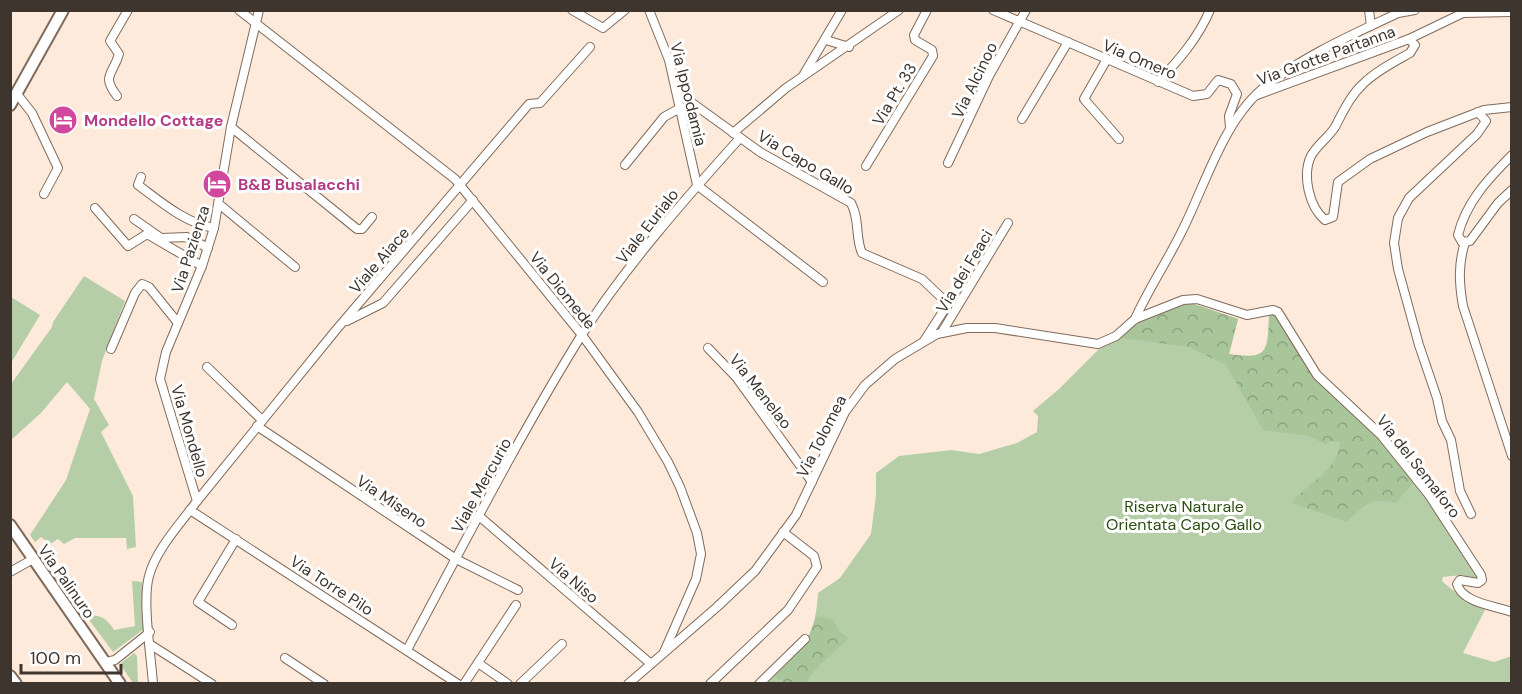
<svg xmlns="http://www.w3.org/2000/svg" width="1522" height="694" viewBox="0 0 1522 694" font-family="'DM Sans',sans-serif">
<defs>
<pattern id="forest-crowns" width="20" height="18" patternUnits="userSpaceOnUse" patternTransform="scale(1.5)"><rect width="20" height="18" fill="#a9c69b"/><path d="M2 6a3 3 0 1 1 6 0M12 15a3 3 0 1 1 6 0" fill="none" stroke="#8ba27f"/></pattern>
</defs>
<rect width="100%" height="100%" fill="#feeadb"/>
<!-- green -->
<g fill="#b5cea8">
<polygon points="84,276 125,301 102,361 94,399 109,425 101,432 133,496 136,547 127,549 126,538 75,538 64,544 58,539 50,544 41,537 35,542 30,535 66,480 90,409 67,382 41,413 11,440 11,384 52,327 53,322"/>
<polygon points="11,297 40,315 11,363"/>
<path d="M1200,306L1238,319L1229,354C1268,364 1268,348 1269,315L1278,317L1315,377L1339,403L1358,415L1379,439L1425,496L1479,576L1476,579L1462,575L1443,577L1442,581L1464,600L1485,610L1463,653L1494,662L1512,656L1511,684H764C799,650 815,644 818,593L840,578L871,534L876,495V473L899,456L951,450L979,454L1017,443L1037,432L1038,416L1033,411L1059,389L1102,346L1121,338L1140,320Z"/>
<path d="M132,581L142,582L144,629L113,652L87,617C100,613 108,620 114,630L135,626Z"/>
<polygon points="134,653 137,656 138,683 133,683 120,664"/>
</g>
<!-- forest -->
<g fill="url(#forest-crowns)">
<path d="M1188,302L1238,319L1229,354C1269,360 1268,351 1269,315L1275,314L1278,317L1315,377L1339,403L1358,415L1414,482L1396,503C1371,497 1365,504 1347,522L1292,503C1307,482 1339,471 1340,442L1332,441L1325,444L1308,436L1263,430L1226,365L1189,347L1121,338L1140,320Z"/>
<path d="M817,616L833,619L839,631L849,638C834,654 816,664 806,683H786L772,676L805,646Z"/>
</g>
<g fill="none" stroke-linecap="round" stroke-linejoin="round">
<!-- street casing -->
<g stroke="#806b5b" stroke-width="10">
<g id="street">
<polyline points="239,10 455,179 582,335 638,412 668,462 680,487 697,533 701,554 696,579 664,652"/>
<polyline points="572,10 603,28 625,10"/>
<polyline points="649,10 669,60 697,185 823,282"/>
<polyline points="993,10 1193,96 1207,94 1218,80 1231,84 1237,94 1229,116 1230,127"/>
<polyline points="1369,10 1371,26"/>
<polyline points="1409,39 1463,13 1512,12"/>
<polyline points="826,40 849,47"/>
<polyline points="1107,59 1084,99 1119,139"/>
<polyline points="804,74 842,10"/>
<path d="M1158,82C1179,60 1198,38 1210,10"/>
<path d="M677,92L760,152L851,203C860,219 855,238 862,253L922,279L944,300V310L924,341"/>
<polyline points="17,94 32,113 58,168 44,194"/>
<path d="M1257,95L1409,39L1415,45L1410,53C1394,62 1376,71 1363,84C1350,96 1343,112 1335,127C1329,137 1317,145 1311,156C1302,175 1309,207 1325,220L1333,217L1338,182L1370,159L1427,132L1484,110L1512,107"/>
<path d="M117,96C101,75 113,75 119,54L110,41L128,10"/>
<polyline points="1022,119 1068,42"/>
<polyline points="231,127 357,229 362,229 372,217"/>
<polyline points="733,133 786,88 899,10"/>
<path d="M1512,155C1489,178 1466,202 1458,235L1462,242L1470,241L1498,203L1512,190"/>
<polyline points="948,163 989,76 1026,10"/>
<polyline points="625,165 664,117 680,108"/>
<polyline points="866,166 933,56 932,50 915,40 914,35 927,10"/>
<path d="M141,177L138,185C161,202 185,223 214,228"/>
<polyline points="219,204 295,267"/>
<polyline points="95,208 128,246 147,234 202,266"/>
<polyline points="134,219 161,238 187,237 208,248"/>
<path d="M1465,242C1458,265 1459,283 1463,306L1512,456"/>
<path d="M1135,319C1148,290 1166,263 1180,235C1205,187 1223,119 1266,86C1305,55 1354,34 1398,13L1415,10"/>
<polyline points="347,321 383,303 473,200"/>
<polyline points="942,332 1008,223"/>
<polyline points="708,348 736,377 812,482"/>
<polyline points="111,349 135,293 142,284 149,287 178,323"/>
<polyline points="207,367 262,420"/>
<polyline points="257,426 456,559 518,590"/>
<polyline points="197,501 336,330 529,104 540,103 590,47"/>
<polyline points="190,510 458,684"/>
<polyline points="1471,514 1460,491 1451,440 1442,421 1437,398 1419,345 1398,269 1394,243 1398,218 1409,198 1477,134 1486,121 1478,112"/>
<polyline points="479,516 651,664"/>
<polyline points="10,572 33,559"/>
<polyline points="232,625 198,602 236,539"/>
<polyline points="151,645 212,684"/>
<path d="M407,650C463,546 519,436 581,336C625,267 685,199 740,138"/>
<polyline points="285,658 324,684"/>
<polyline points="106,662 115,660 150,632"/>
<polyline points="478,663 508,684"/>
<path d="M153,684C151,655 142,601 149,576C156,549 181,523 197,501L160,379L166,352L202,266L214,228L231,127L259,10"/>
<polyline points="464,684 516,605"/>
<polyline points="520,684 562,644"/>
<path d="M628,684L717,607L755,571L796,515L845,412L865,385L895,359L937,334L967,328H995L1098,344L1116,336L1135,319L1183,300L1197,299L1247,315L1273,310L1278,312L1317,375L1381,435L1429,495L1481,575L1482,580L1478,583L1460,580L1457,584C1462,603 1496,606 1512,612"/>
<polyline points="710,684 788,610 817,567 814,556 783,532"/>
<polyline points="759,684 805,639"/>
</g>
</g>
<!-- secondary casing -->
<g stroke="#806b5b" stroke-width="14">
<g id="secondary">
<polyline points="10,105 63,10"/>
<polyline points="10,525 120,684"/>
<polyline points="10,676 16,684"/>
</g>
</g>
<!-- street -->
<use href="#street" stroke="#fff" stroke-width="8"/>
<!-- secondary -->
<use href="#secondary" stroke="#fff" stroke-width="10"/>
</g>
<!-- icons -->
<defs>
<g id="hotel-disc" transform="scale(1.5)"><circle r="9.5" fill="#d1479c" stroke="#fff"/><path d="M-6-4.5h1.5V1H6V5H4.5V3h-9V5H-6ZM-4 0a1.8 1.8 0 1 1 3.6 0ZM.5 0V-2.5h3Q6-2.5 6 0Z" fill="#fff"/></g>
</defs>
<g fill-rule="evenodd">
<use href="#hotel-disc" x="63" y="120"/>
<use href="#hotel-disc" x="217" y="184"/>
</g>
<g text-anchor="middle" stroke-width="6" stroke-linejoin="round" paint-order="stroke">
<!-- street labels -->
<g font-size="16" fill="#3e352e" stroke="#fff">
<text transform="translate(1326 55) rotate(-20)" y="6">Via Grotte Partanna</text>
<text transform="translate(1140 59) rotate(23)" y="6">Via Omero</text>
<text transform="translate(974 80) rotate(-64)" y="6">Via Alcinoo</text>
<text transform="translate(689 94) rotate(76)" y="6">Via Ippodamia</text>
<text transform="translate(894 94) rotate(-59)" y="6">Via Pt. 33</text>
<text transform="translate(806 162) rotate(31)" y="6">Via Capo Gallo</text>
<text transform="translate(647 226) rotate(-52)" y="6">Viale Eurialo</text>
<text transform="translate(190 249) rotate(-72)" y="6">Via Pazienza</text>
<text transform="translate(379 260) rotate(-49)" y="6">Viale Aiace</text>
<text transform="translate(964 271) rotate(-59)" y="6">Via dei Feaci</text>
<text transform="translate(563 290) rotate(51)" y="6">Via Diomede</text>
<text transform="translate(761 391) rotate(52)" y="6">Via Menelao</text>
<text transform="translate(190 431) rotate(74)" y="6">Via Mondello</text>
<text transform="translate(821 436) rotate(-63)" y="6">Via Tolomea</text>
<text transform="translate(1419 466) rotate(52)" y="6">Via del Semaforo</text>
<text transform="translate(481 485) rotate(-61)" y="6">Viale Mercurio</text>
<text transform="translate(392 501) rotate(34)" y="6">Via Miseno</text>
<text transform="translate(574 580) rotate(41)" y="6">Via Niso</text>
<text transform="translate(67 581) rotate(55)" y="6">Via Palinuro</text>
<text transform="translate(332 585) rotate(33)" y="6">Via Torre Pilo</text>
</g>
<!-- hotel labels -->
<g font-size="16" font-weight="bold" fill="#b23c85" stroke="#fff" text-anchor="start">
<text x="84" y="126">Mondello Cottage</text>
<text x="238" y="190">B&amp;B Busalacchi</text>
</g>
<!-- park labels -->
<g font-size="16" fill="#2a4e11" stroke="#fff">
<text x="1184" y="512">Riserva Naturale<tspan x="1184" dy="18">Orientata Capo Gallo</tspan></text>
</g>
</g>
<!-- border -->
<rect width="1522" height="694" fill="none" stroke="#3e352e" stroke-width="24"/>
<!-- scale -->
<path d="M21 664v9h100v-9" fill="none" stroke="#3e352e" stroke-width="3"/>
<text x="30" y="664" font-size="18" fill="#3e352e" stroke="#ffffff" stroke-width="4.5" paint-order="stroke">100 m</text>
</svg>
